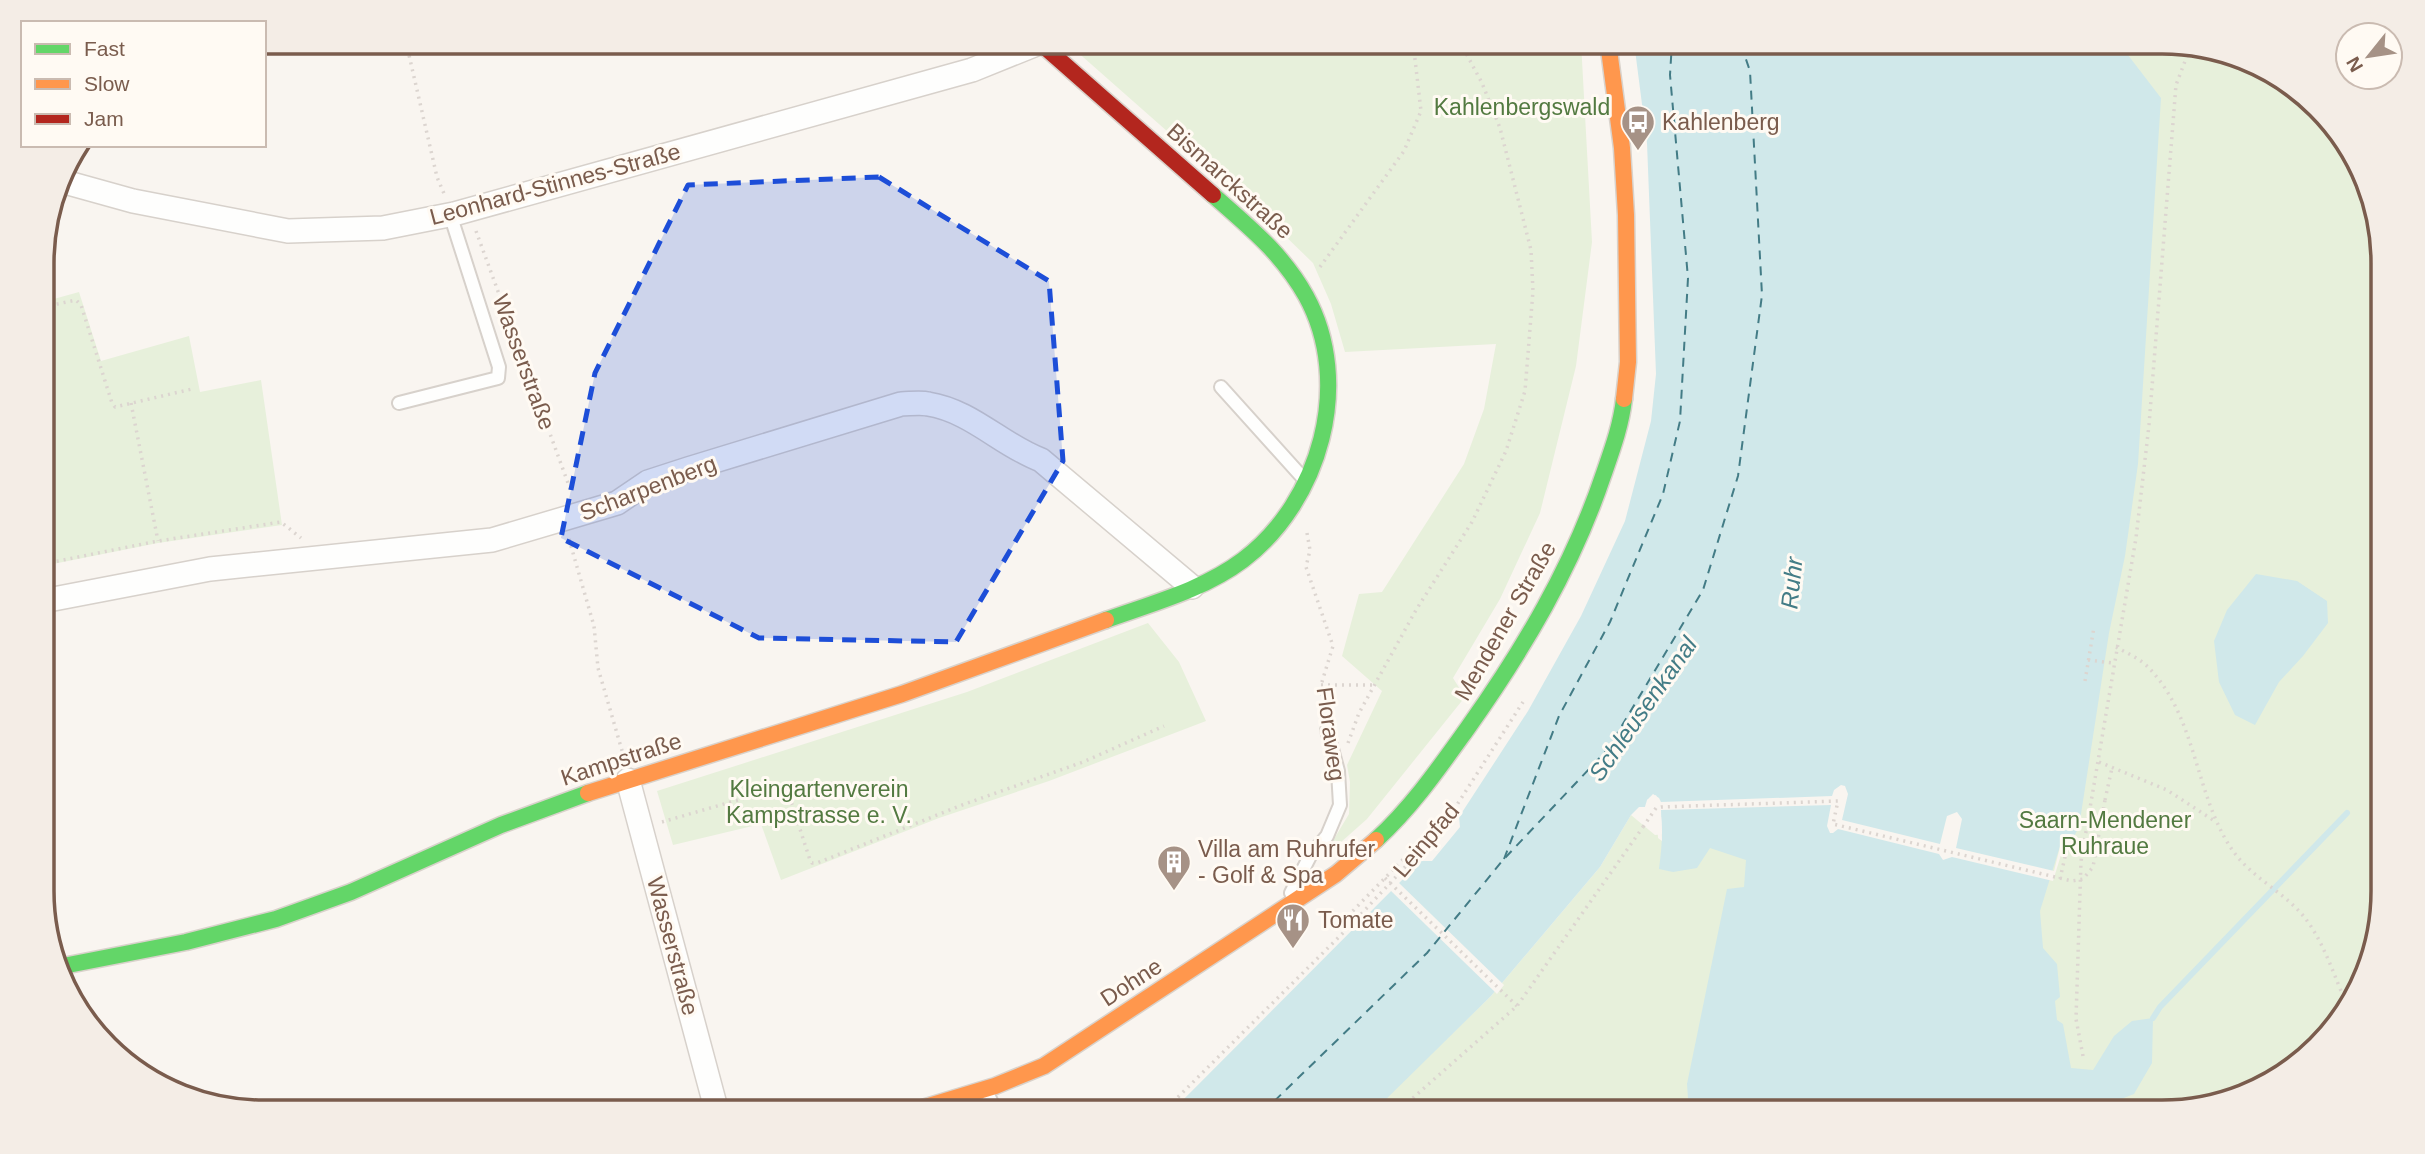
<svg xmlns="http://www.w3.org/2000/svg" width="2425" height="1154" viewBox="0 0 2425 1154" font-family="Helvetica,sans-serif">
<rect width="100%" height="100%" fill="#f9f5f0"/>
<!-- green -->
<g fill="#e7f0db">
<polygon points="1066,42 1581,42 1592,242 1576,366 1540,513 1500,599 1453,678 1465,697 1367,819 1322,859 1349,814 1350,782 1347,765 1382,691 1342,656 1359,594 1382,592 1464,464 1484,409 1496,344 1345,352 1331,304 1313,263 1278,229"/>
<polygon points="1812,42 2162,42 2247,59 2337,129 2381,235 2383,891 2366,976 2337,1026 2285,1074 2176,1112 1371,1112 1491,996 1600,867 1631,815 1655,835 1810,820"/>
<polygon points="79,292 101,361 189,336 200,392 261,380 282,525 158,543 43,566 43,302"/>
<polygon points="1148,623 1179,662 1206,721 1049,781 939,818 781,880 761,824 673,845 657,791 967,692"/>
</g>
<!-- water -->
<g fill="#d0e8ea">
<path d="M1634,42H2118L2161,98L2138,464L2125,556L2109,633L2079,827L2071,842L2065,840L2061,843L2040,911L2043,948L2057,964L2060,997L2055,1001L2057,1020L2063,1024L2071,1068L2093,1070L2114,1036L2132,1021L2153,1018L2152,1063L2134,1094L2088,1112H1689L1687,1084L1727,889L1744,887L1746,860L1710,848L1697,868L1673,872L1659,869C1662,845 1665,819 1656,795L1647,800V807H1639L1631,815L1600,867L1491,996L1373,1112H1171L1421,861H1432L1460,827L1459,817L1528,711L1581,616L1625,521L1651,421L1656,374L1651,246L1647,143Z"/>
<polygon points="2256,574 2297,581 2327,601 2328,623 2303,656 2279,682 2255,725 2235,715 2219,682 2214,641 2227,610"/>
</g>
<!-- pier -->
<g fill="#f9f5f0">
<polygon points="1841,785 1845,786 1848,794 1842,820 1940,844 1947,816 1957,812 1962,819 1956,848 2054,871 2061,843 2069,840 2073,845 2064,845 2053,881 1952,857 1943,860 1939,854 1838,829 1833,833 1830,833 1827,826 1831,805 1661,810 1662,841 1658,838 1656,800 1652,799 1650,809 1644,810 1647,800 1653,794 1659,798 1661,802 1832,796 1834,790"/>
<polygon points="1397,881 1504,985 1497,994 1389,889"/>
</g>
<g fill="none" stroke-linecap="round" stroke-linejoin="round">
<!-- stream -->
<polyline stroke="#d0e8ea" stroke-width="6" points="2153,1018 2160,1007 2347,813"/>
<!-- ferry -->
<g stroke="#437c86" stroke-width="2" stroke-dasharray="9 7" stroke-linecap="butt">
<polyline points="1504,859 1559,716 1610,622 1663,494 1680,421 1688,278 1670,75 1672,42"/>
<polyline points="1263,1112 1427,953 1503,860 1608,749 1703,590 1738,476 1762,295 1750,71 1740,42"/>
</g>
<!-- lane casing -->
<g stroke="#d7d1cb" stroke-width="16">
<g id="lane">
<polyline points="1221,387 1303,478"/>
<polyline points="399,403 498,378 499,367 450,214"/>
<polyline points="1291,893 1310,856 1327,836 1340,805 1338,771 1327,730"/>
<polyline points="986,1090 996,1112"/>
</g>
</g>
<!-- street casing -->
<g stroke="#d7d1cb" stroke-width="26">
<g id="street">
<polyline points="61,181 133,201 288,231 383,228 454,214 972,70 1039,43"/>
<path d="M43,601L210,569L492,540L617,503L648,482L688,469L901,404C909,404 920,402 928,404C972,411 1001,445 1041,460L1192,587"/>
<polyline points="628,780 717,1112"/>
</g>
</g>
<!-- fast casing -->
<g stroke="#d9d2cb" stroke-width="19">
<g id="fast">
<path d="M1106,620C1153,603 1203,590 1243,560C1320,502 1354,383 1306,296C1282,253 1249,227 1213,195"/>
<path d="M1376,840C1412,807 1439,768 1467,729C1523,650 1572,568 1603,476C1612,450 1621,426 1624,399"/>
<polyline points="63,966 186,942 276,919 351,892 501,825 588,793"/>
</g>
</g>
<!-- slow casing -->
<g stroke="#d9d2cb" stroke-width="19">
<g id="slow">
<polyline points="1608,42 1622,148 1626,215 1628,362 1624,399"/>
<polyline points="588,793 902,694 1106,620"/>
<polyline points="909,1112 995,1086 1044,1066 1336,874 1376,840"/>
</g>
</g>
<!-- jam casing -->
<g stroke="#d9d2cb" stroke-width="19">
<polyline id="jam" points="1039,42 1213,195"/>
</g>
<!-- path -->
<g stroke="#dcd5d0" stroke-width="3.5" stroke-dasharray="2 5" stroke-linecap="butt">
<polyline points="406,42 437,177 445,196"/>
<polyline points="476,231 572,494"/>
<polyline points="1320,267 1404,151 1421,111 1413,42"/>
<polyline points="43,307 76,300 81,305 112,403 115,407 192,389"/>
<polyline points="131,403 158,541"/>
<polyline points="1307,533 1310,550 1306,567 1333,646 1321,685 1325,714"/>
<polyline points="569,539 594,626 598,668 623,754"/>
<polyline points="43,564 158,541 281,522 301,538"/>
<path d="M2116,647C2127,653 2140,659 2148,667C2198,718 2194,795 2233,851C2250,875 2276,888 2296,908C2322,933 2333,975 2348,1007"/>
<polyline points="2088,660 2113,663"/>
<polyline points="2085,681 2094,627"/>
<polyline points="1321,685 1375,685"/>
<polyline points="1348,743 1359,713 1416,610 1472,522 1506,451 1525,391 1533,291 1531,250 1500,128 1482,83 1460,42"/>
<polyline points="2099,762 2167,790 2213,820"/>
<polyline points="2105,800 2112,768"/>
<polyline points="662,822 786,786 810,860 812,863 817,863 962,805 1083,762 1164,726"/>
<polyline points="2060,879 2067,848"/>
<polyline points="1350,926 1344,920 1423,839 1432,837"/>
<polyline points="2083,1056 2076,1019 2081,861 2136,538 2149,425 2176,85 2190,48"/>
<polyline points="1163,1112 1350,926 1434,836 1453,811 1523,702"/>
<polyline points="1397,1112 1517,1006 1643,827"/>
</g>
<!-- lane -->
<use href="#lane" stroke="#fefefd" stroke-width="12"/>
<!-- street -->
<use href="#street" stroke="#fefefd" stroke-width="23"/>
<!-- fast -->
<use href="#fast" stroke="#63d668" stroke-width="16"/>
<!-- slow -->
<use href="#slow" stroke="#ff974d" stroke-width="16"/>
<!-- jam -->
<use href="#jam" stroke="#b3261e" stroke-width="16"/>
<!-- path-bridge -->
<g stroke="#dcd5d0" stroke-width="3.5" stroke-dasharray="2 5" stroke-linecap="butt">
<polyline points="1643,827 1656,808 1661,807 1838,801 1833,824 2072,881 2083,879 2093,867 2105,800"/>
<polyline points="1385,878 1517,1006"/>
</g>
</g>
<!-- marked area -->
<path fill="#1d4ed8" fill-opacity="0.2" stroke="#1d4ed8" stroke-width="5" stroke-dasharray="14 9" stroke-linejoin="round" d="M879,177L1049,281L1063,461L956,642L759,638L561,538L595,373L688,185Z"/>
<!-- icons -->
<defs>
<g id="bus-pin" transform="scale(1.75)"><path d="M0 17L-7.5 6A9.5 9.5 0 1 1 7.5 6Z" fill="#a69286" stroke="#fffaf3"/><path d="M-5-6H5V4H4V6H2V4H-2V6H-4V4H-5ZM-3.5-4V0h7V-4ZM-3.5 1.2v1.5H-2V1.2ZM2 1.2v1.5H3.5V1.2Z" fill="#fff"/></g>
<g id="building-pin" transform="scale(1.75)"><path d="M0 17L-7.5 6A9.5 9.5 0 1 1 7.5 6Z" fill="#a69286" stroke="#fffaf3"/><path d="M-4-6H4V6H1V3H-1V6H-4ZM-2.5-4.3h1.7v1.8h-1.7ZM.8-4.3h1.7v1.8H.8ZM-2.5-1h1.7V.8h-1.7ZM.8-1h1.7V.8H.8Z" fill="#fff"/></g>
<g id="restaurant-pin" transform="scale(1.75)"><path d="M0 17L-7.5 6A9.5 9.5 0 1 1 7.5 6Z" fill="#a69286" stroke="#fffaf3"/><path d="M-5-6h1v4h1v-4h1v4h1v-4h1v5L-1.5 .5V6h-2V.5L-5-1ZM5-6V6H3V1.5H1.5Q1.5-4 5-6Z" fill="#fff"/></g>
</defs>
<g fill-rule="evenodd">
<use href="#bus-pin" x="1638" y="122"/>
<use href="#building-pin" x="1174" y="862"/>
<use href="#restaurant-pin" x="1293" y="920"/>
</g>
<g text-anchor="middle" stroke-width="6" stroke-linejoin="round" paint-order="stroke">
<!-- park labels -->
<g font-size="23" fill="#537a41" stroke="#fffaf3">
<text x="1522" y="115">Kahlenbergswald</text>
<text x="819" y="797">Kleingartenverein<tspan x="819" dy="26">Kampstrasse e. V.</tspan></text>
<text x="2105" y="828">Saarn-Mendener<tspan x="2105" dy="26">Ruhraue</tspan></text>
</g>
<!-- poi labels -->
<g font-size="23" fill="#7a5c4d" stroke="#fffaf3" text-anchor="start">
<text x="1662" y="130">Kahlenberg</text>
<text x="1198" y="857">Villa am Ruhrufer<tspan x="1198" dy="26">- Golf &amp; Spa</tspan></text>
<text x="1318" y="928">Tomate</text>
</g>
<!-- street labels -->
<g font-size="23" fill="#7a5c4d" stroke="#fffaf3">
<text transform="translate(1230 181) rotate(42)" y="8">Bismarckstraße</text>
<text transform="translate(555 184) rotate(-15)" y="8">Leonhard-Stinnes-Straße</text>
<text transform="translate(524 362) rotate(70)" y="8">Wasserstraße</text>
<text transform="translate(648 488) rotate(-21)" y="8">Scharpenberg</text>
<text transform="translate(1505 621) rotate(-60)" y="8">Mendener Straße</text>
<text transform="translate(1331 734) rotate(82)" y="8">Floraweg</text>
<text transform="translate(621 759) rotate(-18)" y="8">Kampstraße</text>
<text transform="translate(1426 840) rotate(-50)" y="8">Leinpfad</text>
<text transform="translate(673 946) rotate(75)" y="8">Wasserstraße</text>
<text transform="translate(1131 982) rotate(-33)" y="8">Dohne</text>
</g>
<!-- water labels -->
<g font-size="24" font-style="italic" fill="#437c86" stroke="#fffaf3">
<text transform="translate(1792 583) rotate(-84)" y="8">Ruhr</text>
<text transform="translate(1643 709) rotate(-55)" y="8">Schleusenkanal</text>
</g>
</g>
<!-- crop -->
<path d="M0 0H2425V1154H0ZM263 54H2162A209 209 0 0 1 2371 263V891A209 209 0 0 1 2162 1100H263A209 209 0 0 1 54 891V263A209 209 0 0 1 263 54Z" fill="#f4ede6" fill-rule="evenodd"/>
<path fill="none" stroke="#7a5c4d" stroke-width="3.5" d="M263 54H2162A209 209 0 0 1 2371 263V891A209 209 0 0 1 2162 1100H263A209 209 0 0 1 54 891V263A209 209 0 0 1 263 54Z"/>
<!-- legend -->
<rect x="21" y="21" width="245" height="126" fill="#fffaf3" stroke="#cabbb1" stroke-width="2"/>
<rect x="35" y="44" width="35" height="10" fill="#63d668" stroke="#cabbb1" stroke-width="2"/>
<text x="84" y="56" font-size="21" fill="#7a5c4d">Fast</text>
<rect x="35" y="79" width="35" height="10" fill="#ff974d" stroke="#cabbb1" stroke-width="2"/>
<text x="84" y="91" font-size="21" fill="#7a5c4d">Slow</text>
<rect x="35" y="114" width="35" height="10" fill="#b3261e" stroke="#cabbb1" stroke-width="2"/>
<text x="84" y="126" font-size="21" fill="#7a5c4d">Jam</text>
<!-- north arrow -->
<g transform="translate(2369 56) rotate(240)"><circle r="33" fill="#fffaf3" stroke="#cabbb1" stroke-width="2"/>
<path d="M0-5L12 26L0 18L-12 26Z" fill="#a69286"/>
<text y="-10" font-size="19" font-weight="bold" text-anchor="middle" fill="#7a5c4d">N</text>
</g>
</svg>
